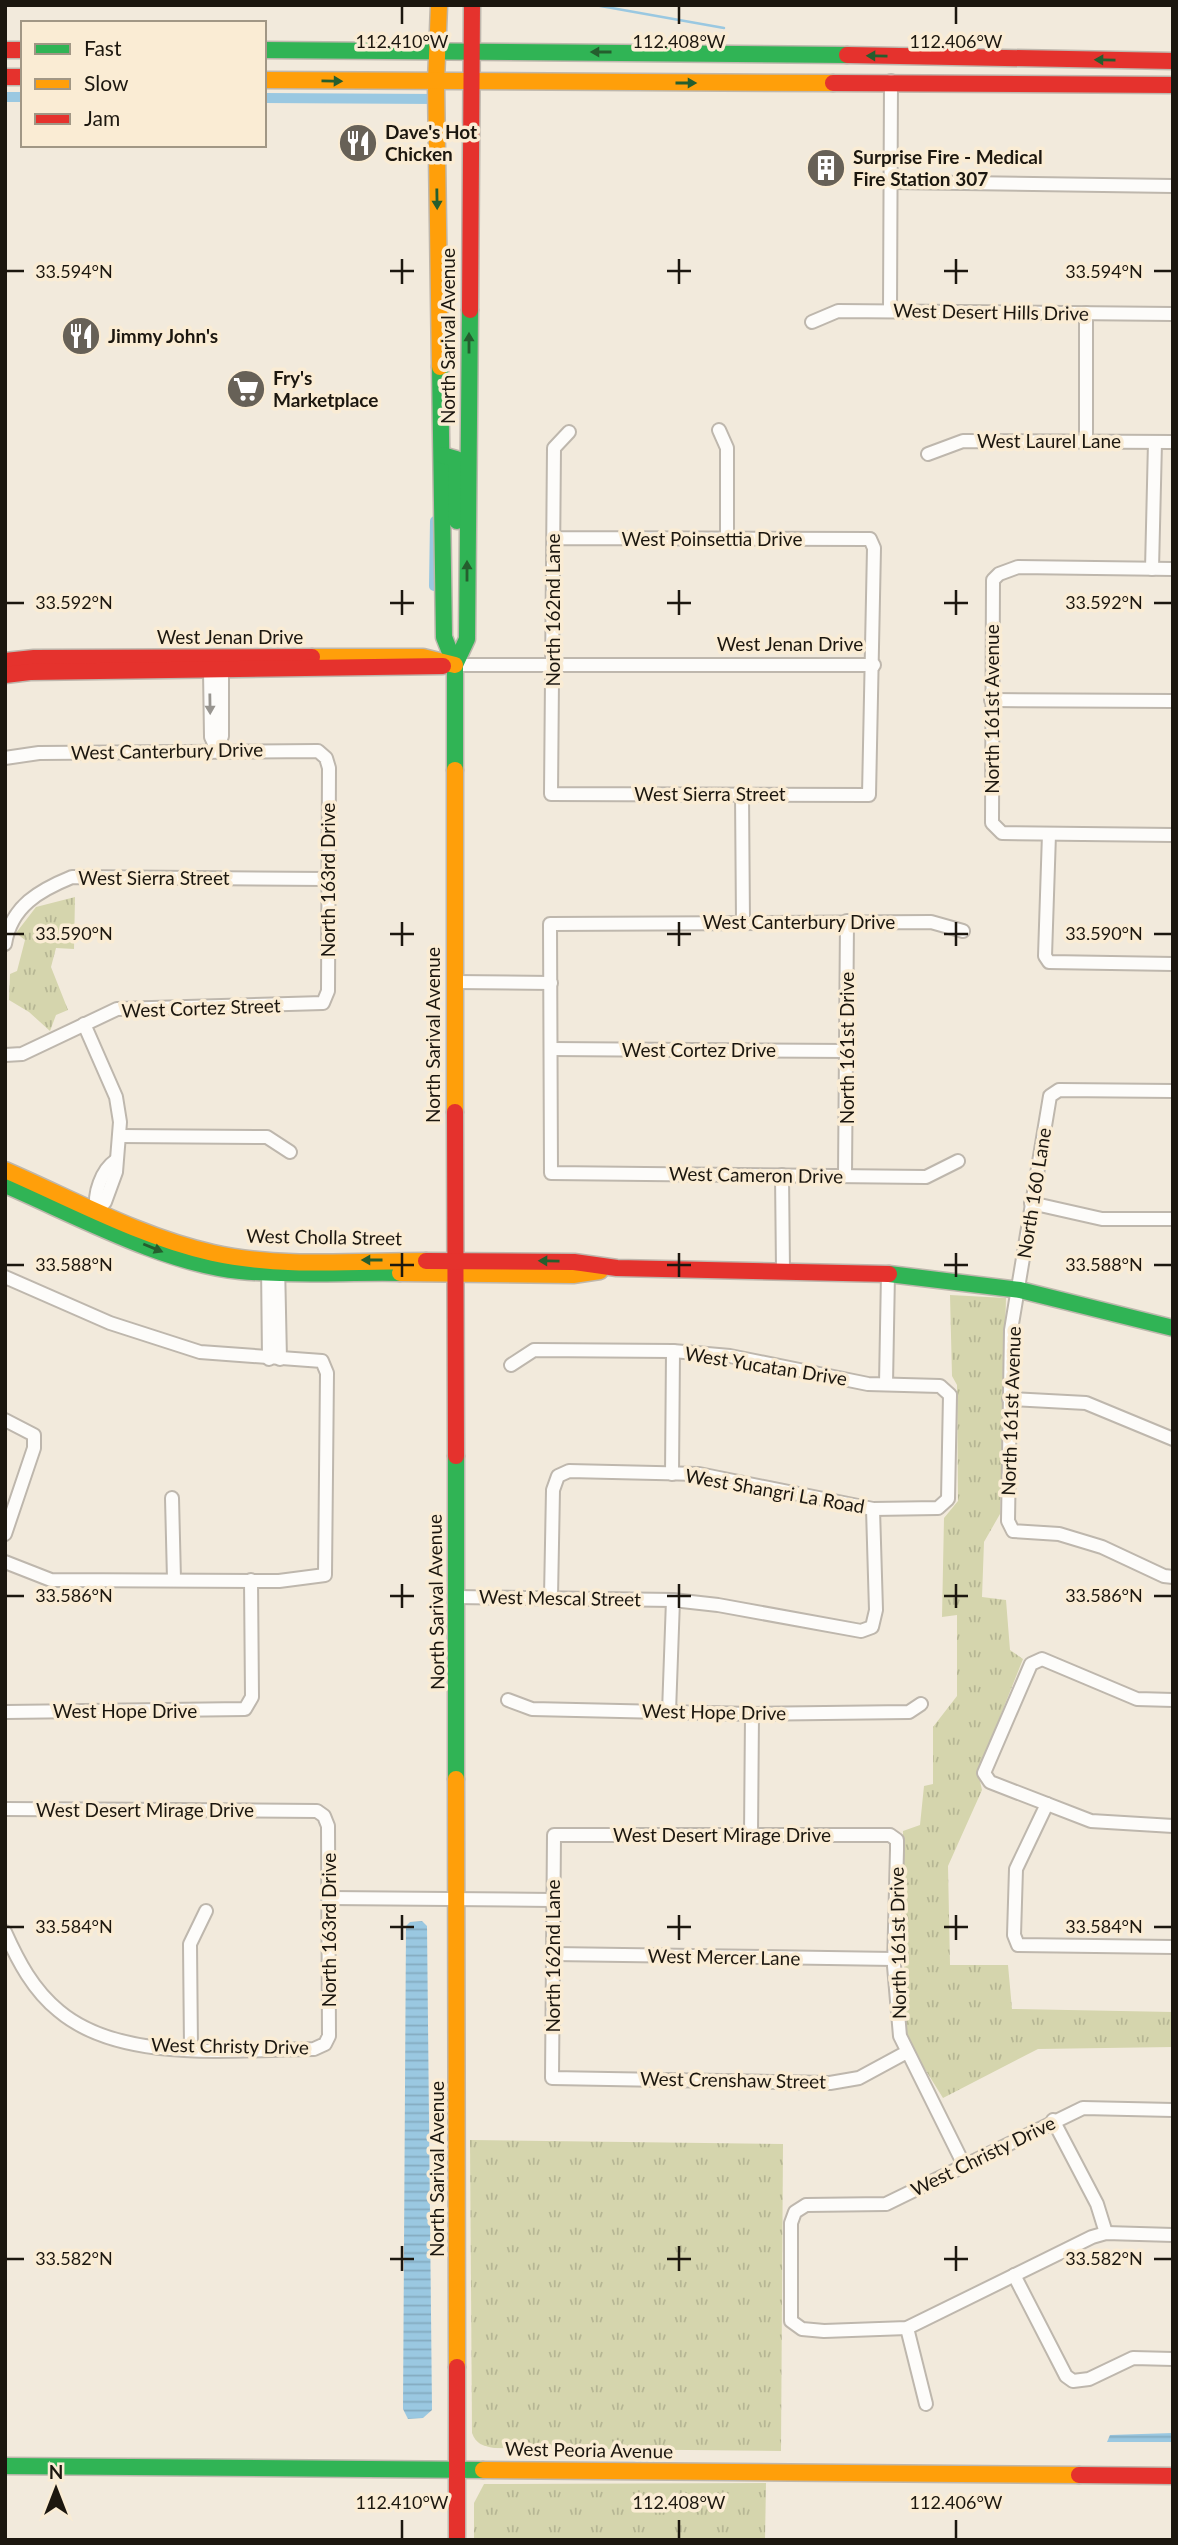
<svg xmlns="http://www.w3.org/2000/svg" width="1178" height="2545" viewBox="0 0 1178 2545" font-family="Lato,sans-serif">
<defs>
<pattern id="grass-tufts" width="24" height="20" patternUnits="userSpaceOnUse" patternTransform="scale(1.75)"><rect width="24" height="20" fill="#d5d5ad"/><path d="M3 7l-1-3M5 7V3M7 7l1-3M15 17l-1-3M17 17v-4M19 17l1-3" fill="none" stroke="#b6b694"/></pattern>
<pattern id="water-rules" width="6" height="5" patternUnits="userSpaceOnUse" patternTransform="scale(1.75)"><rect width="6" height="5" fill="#9ac8e1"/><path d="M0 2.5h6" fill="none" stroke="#84abc0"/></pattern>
</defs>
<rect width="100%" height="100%" fill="#f2eadc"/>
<!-- grass -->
<g fill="url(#grass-tufts)">
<polygon points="75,897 74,949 56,948 51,967 68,1010 56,1015 50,1031 29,1012 9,1000 10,974 17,971 25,940 16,933 36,907"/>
<polygon points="950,1295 1006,1298 1000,1514 984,1542 982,1597 1006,1600 1010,1650 1023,1659 978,1772 982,1790 948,1866 950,1965 1008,1965 1012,2009 1173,2012 1173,2047 1038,2049 943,2098 905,2037 903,1831 920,1825 924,1786 933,1784 933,1727 957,1696 957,1615 942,1617 944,1518 958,1501 957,1385 952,1376"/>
<path d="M470,2140L783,2144L781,2451L494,2448C483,2446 476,2444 472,2433Z"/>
<polygon points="766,2483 765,2540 474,2540 474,2503 484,2484"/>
</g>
<!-- water -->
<g fill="url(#water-rules)">
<polygon points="422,1921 427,1926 432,2410 423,2418 408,2419 403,2409 406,1926 410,1922"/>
<polygon points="1173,2433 1173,2442 1107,2442 1110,2435"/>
</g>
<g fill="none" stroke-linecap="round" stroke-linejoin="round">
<!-- stream -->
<polyline stroke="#9ac8e1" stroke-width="2.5" points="595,5 724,28"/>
<!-- canal -->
<g stroke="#9ac8e1" stroke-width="10">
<polyline points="5,97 23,97"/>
<polyline points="264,98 436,99 436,103"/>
<polyline points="434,586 435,521"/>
</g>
<!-- street casing -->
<g stroke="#beb7ad" stroke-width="16">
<g id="street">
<polyline points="890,182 1173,186"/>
<polyline points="890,311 891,81"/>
<polyline points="1086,313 1086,440"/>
<polyline points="812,322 838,311 1173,314"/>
<polyline points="719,430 727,448 727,539"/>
<polyline points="928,454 963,441 1173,442"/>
<polyline points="554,538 870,539 874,548 869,795 551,794 554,448 569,432"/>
<polyline points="1152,569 1155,442"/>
<polyline points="1173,569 1018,567 999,574 993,580 992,823 1002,833 1173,835"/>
<polyline points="214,662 210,671 211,737 217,750"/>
<polyline points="455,665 874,665"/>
<polyline points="991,700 1173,701"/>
<polyline points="217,750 222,736 222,671 217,662"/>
<polyline points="5,758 39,753 318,751 326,758 329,768 328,991 323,1003 117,1009 22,1054 5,1055"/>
<polyline points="742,794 743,922"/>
<polyline points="1049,834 1045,956 1049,962 1173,964"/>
<path d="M5,944C11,906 40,890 72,877L328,879"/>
<polyline points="454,982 551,983"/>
<polyline points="84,1024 116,1097 120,1122 116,1172 105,1202 94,1214"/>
<polyline points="551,1049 848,1051"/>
<polyline points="1173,1091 1059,1090 1050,1096 1011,1330 1008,1521 1013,1531 1059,1534 1102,1547 1164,1576 1173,1577"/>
<polyline points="120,1136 267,1137 290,1152"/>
<polyline points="958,1161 926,1177 551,1173 550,924 931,922 963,931"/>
<polyline points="782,1175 783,1270"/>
<polyline points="845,1176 847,921"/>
<polyline points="1031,1203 1102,1219 1173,1219"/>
<path d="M97,1209C93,1194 102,1170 115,1161"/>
<polyline points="268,1264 269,1359"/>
<polyline points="278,1264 280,1359"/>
<polyline points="5,1277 110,1323 200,1352 322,1361 327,1373 325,1575 279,1581 51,1580 5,1562"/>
<polyline points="511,1365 534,1350 673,1351 730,1356 868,1384 940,1386 950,1395 948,1499 938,1508 873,1509 699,1474 569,1471 558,1476 553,1490 551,1597"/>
<polyline points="886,1384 888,1273"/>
<polyline points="1009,1399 1086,1403 1173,1439"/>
<polyline points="5,1420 34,1435 34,1448 5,1534"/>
<polyline points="672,1474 673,1351"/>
<polyline points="172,1498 174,1579"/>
<polyline points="455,1597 673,1600 718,1605 861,1631 872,1627 876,1610 873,1509"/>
<polyline points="508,1700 532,1709 752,1714 909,1712 921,1704"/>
<polyline points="1173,1700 1137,1699 1042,1659 1031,1664 984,1773 990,1782 1091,1821 1173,1826"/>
<polyline points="5,1712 245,1709 252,1697 251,1580"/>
<polyline points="669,1712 673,1600"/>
<polyline points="1047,1804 1016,1869 1014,1935 1018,1945 1173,1947"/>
<path d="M5,1809L317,1811L324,1816L328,1826L329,2036L325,2044L314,2049C237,2049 122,2064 59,2011C33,1990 18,1961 5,1932"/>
<polyline points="751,1835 752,1714"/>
<polyline points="329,1898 553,1900"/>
<polyline points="553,1954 894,1959"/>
<polyline points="191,2048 190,1944 206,1911"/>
<polyline points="907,2052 859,2078 830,2083 552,2078 554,1835 890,1835 897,1840 897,1850 894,1966 900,2036 964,2165"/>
<polyline points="1173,2110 1083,2108 886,2204 806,2205 795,2212 791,2223 791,2321 802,2329 824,2331 907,2328 1092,2237 1106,2233 1173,2235"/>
<polyline points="1053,2120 1097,2204 1106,2233"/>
<polyline points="1014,2275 1066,2376 1073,2381 1089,2379 1133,2358 1173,2359"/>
<polyline points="907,2328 926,2404"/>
</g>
</g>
<!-- fast casing -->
<g stroke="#beb7ad" stroke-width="19">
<g id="fast">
<polyline points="264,50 847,55"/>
<polyline points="440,367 444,637 455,665 455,770"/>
<polyline points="442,455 456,459 457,521"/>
<polyline points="455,665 467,639 470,310"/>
<path d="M5,1185C75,1215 165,1264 240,1271C292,1276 347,1272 400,1273"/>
<polyline points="889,1274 1020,1290 1173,1328"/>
<polyline points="456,1456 456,1779"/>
<polyline points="5,2466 483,2470"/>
</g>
</g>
<!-- slow casing -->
<g stroke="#beb7ad" stroke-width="19">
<g id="slow">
<polyline points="439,5 436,82 440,367"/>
<polyline points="264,80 833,83"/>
<polyline points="312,657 423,657 455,665"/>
<polyline points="455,770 455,1112"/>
<path d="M5,1170C72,1199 141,1237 213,1253C282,1268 356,1261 426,1261"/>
<polyline points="400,1273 573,1275 600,1271"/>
<polyline points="456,1779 457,2367"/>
<polyline points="483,2470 1079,2475"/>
</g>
</g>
<!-- jam casing -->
<g stroke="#beb7ad" stroke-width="19">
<g id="jam">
<polyline points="5,50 23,50"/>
<polyline points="847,55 1173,61"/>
<polyline points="5,77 23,77"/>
<polyline points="833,83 1173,85"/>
<polyline points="470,310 472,5"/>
<polyline points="5,661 34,658 312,657"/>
<polyline points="5,675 30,672 443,666"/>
<polyline points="455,1112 456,1456"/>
<polyline points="426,1261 574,1262 617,1268 889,1274"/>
<polyline points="457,2367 457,2540"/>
<polyline points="1079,2475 1173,2476"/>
</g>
</g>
<!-- street -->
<use href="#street" stroke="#fdfcfa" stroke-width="12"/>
<!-- fast -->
<use href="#fast" stroke="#30b455" stroke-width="16"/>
<!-- slow -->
<use href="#slow" stroke="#ff9f0a" stroke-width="16"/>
<!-- jam -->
<use href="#jam" stroke="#e5322d" stroke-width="16"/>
</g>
<!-- one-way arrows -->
<defs><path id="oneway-solid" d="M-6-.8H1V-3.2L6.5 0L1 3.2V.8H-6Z" transform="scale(1.75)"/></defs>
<g fill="#255e2e">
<use href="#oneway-solid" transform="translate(601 52) rotate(-180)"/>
<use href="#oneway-solid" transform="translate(877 56) rotate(-179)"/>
<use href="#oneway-solid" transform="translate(1105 60) rotate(-179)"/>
<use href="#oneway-solid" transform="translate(332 81) rotate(1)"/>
<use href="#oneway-solid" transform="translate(686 83)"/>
<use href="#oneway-solid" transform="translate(437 199) rotate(89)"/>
<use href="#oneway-solid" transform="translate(469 343) rotate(-90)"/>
<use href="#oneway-solid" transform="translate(467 571) rotate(-90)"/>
<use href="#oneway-solid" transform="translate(153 1248) rotate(22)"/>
<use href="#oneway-solid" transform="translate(372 1260) rotate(180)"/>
<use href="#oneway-solid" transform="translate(549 1261) rotate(-179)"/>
</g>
<use fill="#989590" href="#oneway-solid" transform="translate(210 704) rotate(89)"/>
<!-- ticks -->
<path fill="none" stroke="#1c170f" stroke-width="2.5" d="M402,7V24M679,7V24M956,7V24M402,259V284M679,259V284M956,259V284M7,271H24M390,271H414M667,271H691M944,271H968M1154,271H1171M402,590V615M679,590V615M956,590V615M7,603H24M390,603H414M667,603H691M944,603H968M1154,603H1171M402,922V946M679,922V946M956,922V946M7,934H24M390,934H414M667,934H691M944,934H968M1154,934H1171M402,1253V1277M679,1253V1277M956,1253V1277M7,1265H24M390,1265H414M667,1265H691M944,1265H968M1154,1265H1171M402,1584V1608M679,1584V1608M956,1584V1608M7,1596H24M390,1596H414M667,1596H691M944,1596H968M1154,1596H1171M402,1915V1940M679,1915V1940M956,1915V1940M7,1927H24M390,1927H414M667,1927H691M944,1927H968M1154,1927H1171M402,2246V2271M679,2246V2271M956,2246V2271M7,2259H24M390,2259H414M667,2259H691M944,2259H968M1154,2259H1171M402,2520V2538M679,2520V2538M956,2520V2538"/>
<!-- icons -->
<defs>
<g id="restaurant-disc" transform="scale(2.0125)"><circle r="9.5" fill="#676157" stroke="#faecd4"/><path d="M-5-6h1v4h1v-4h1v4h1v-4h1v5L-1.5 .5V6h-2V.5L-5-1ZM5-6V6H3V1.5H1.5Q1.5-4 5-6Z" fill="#fff"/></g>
<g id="building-disc" transform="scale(2.0125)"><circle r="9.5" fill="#676157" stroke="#faecd4"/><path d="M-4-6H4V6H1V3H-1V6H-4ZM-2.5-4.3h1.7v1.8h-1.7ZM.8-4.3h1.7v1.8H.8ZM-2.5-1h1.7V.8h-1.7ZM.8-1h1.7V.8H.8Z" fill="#fff"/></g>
<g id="supermarket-disc" transform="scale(2.0125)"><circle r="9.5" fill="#676157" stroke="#faecd4"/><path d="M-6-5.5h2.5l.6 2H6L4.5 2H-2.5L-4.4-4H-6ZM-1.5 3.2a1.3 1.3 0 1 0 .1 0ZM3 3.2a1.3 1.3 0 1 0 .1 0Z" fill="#fff"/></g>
</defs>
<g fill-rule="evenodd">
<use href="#restaurant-disc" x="358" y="143"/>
<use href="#building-disc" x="826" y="168"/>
<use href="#restaurant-disc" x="81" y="336"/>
<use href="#supermarket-disc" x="246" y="389"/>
</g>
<g text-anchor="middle" stroke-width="7" stroke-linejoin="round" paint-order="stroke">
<!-- poi labels -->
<g font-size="19" font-weight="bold" fill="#1c170f" stroke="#faecd4" text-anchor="start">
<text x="385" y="139">Dave's Hot<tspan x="385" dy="22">Chicken</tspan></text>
<text x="853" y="164">Surprise Fire - Medical<tspan x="853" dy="22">Fire Station 307</tspan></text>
<text x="108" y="343">Jimmy John's</text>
<text x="273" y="385">Fry's<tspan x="273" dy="22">Marketplace</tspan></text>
</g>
<!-- street labels -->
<g font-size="19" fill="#1c170f" stroke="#faecd4">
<text transform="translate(991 312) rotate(1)" y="7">West Desert Hills Drive</text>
<text transform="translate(448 336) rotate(-90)" y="7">North Sarival Avenue</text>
<text x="1049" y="448">West Laurel Lane</text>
<text x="712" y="546">West Poinsettia Drive</text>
<text transform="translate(553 610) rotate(-90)" y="7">North 162nd Lane</text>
<text x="230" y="644">West Jenan Drive</text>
<text x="790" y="651">West Jenan Drive</text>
<text transform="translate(992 709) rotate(-90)" y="7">North 161st Avenue</text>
<text transform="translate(167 751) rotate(-1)" y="7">West Canterbury Drive</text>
<text x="710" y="801">West Sierra Street</text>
<text x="154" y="885">West Sierra Street</text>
<text transform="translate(328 880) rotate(-90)" y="7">North 163rd Drive</text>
<text x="799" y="929">West Canterbury Drive</text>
<text transform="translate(201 1008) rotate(-2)" y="7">West Cortez Street</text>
<text transform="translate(433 1035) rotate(-90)" y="7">North Sarival Avenue</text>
<text transform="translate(847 1048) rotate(-90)" y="7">North 161st Drive</text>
<text x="699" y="1057">West Cortez Drive</text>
<text transform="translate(756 1175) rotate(1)" y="7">West Cameron Drive</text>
<text transform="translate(1034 1193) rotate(-81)" y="7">North 160 Lane</text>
<text transform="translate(324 1237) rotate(1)" y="7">West Cholla Street</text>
<text transform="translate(766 1366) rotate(9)" y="7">West Yucatan Drive</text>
<text transform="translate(1011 1411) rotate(-88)" y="7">North 161st Avenue</text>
<text transform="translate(775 1491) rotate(10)" y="7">West Shangri La Road</text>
<text transform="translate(560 1598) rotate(1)" y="7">West Mescal Street</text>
<text transform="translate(436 1602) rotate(-91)" y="7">North Sarival Avenue</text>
<text x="125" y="1718">West Hope Drive</text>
<text transform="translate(714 1712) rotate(1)" y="7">West Hope Drive</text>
<text x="145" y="1817">West Desert Mirage Drive</text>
<text x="722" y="1842">West Desert Mirage Drive</text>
<text transform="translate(329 1930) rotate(-90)" y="7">North 163rd Drive</text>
<text transform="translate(898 1943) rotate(-91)" y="7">North 161st Drive</text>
<text transform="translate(553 1956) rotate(-90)" y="7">North 162nd Lane</text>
<text transform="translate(724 1957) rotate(1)" y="7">West Mercer Lane</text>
<text transform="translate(230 2046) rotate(1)" y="7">West Christy Drive</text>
<text transform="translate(733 2080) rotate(1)" y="7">West Crenshaw Street</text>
<text transform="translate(983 2156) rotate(-26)" y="7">West Christy Drive</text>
<text transform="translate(437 2169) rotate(-90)" y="7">North Sarival Avenue</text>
<text transform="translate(589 2450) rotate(1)" y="7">West Peoria Avenue</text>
</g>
</g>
<g font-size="18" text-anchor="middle" fill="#1c170f" stroke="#faecd4" stroke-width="7" stroke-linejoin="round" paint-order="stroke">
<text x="402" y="48">112.410°W</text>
<text x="679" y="48">112.408°W</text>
<text x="956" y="48">112.406°W</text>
<text x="74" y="278">33.594°N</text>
<text x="1104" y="278">33.594°N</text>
<text x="74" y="609">33.592°N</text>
<text x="1104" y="609">33.592°N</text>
<text x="74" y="940">33.590°N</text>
<text x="1104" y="940">33.590°N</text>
<text x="74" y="1271">33.588°N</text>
<text x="1104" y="1271">33.588°N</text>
<text x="74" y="1602">33.586°N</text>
<text x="1104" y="1602">33.586°N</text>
<text x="74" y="1933">33.584°N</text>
<text x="1104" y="1933">33.584°N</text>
<text x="74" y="2265">33.582°N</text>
<text x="1104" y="2265">33.582°N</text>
<text x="402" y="2509">112.410°W</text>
<text x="679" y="2509">112.408°W</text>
<text x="956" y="2509">112.406°W</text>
</g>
<!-- border -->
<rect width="1178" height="2545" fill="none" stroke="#1c170f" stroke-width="14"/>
<!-- legend -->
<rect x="21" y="21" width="245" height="126" fill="#faecd4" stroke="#a19785" stroke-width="2"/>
<rect x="35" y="44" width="35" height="10" fill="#30b455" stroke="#a19785" stroke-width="2"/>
<text x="84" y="56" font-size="21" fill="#1c170f">Fast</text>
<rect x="35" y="79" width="35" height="10" fill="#ff9f0a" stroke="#a19785" stroke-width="2"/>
<text x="84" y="91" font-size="21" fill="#1c170f">Slow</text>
<rect x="35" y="114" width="35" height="10" fill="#e5322d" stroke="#a19785" stroke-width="2"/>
<text x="84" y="126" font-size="21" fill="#1c170f">Jam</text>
<!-- north arrow -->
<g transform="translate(56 2489)" stroke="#faecd4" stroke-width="5" paint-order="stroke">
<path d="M0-5L12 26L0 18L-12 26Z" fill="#1c170f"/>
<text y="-10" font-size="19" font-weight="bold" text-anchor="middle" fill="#1c170f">N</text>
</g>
</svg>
